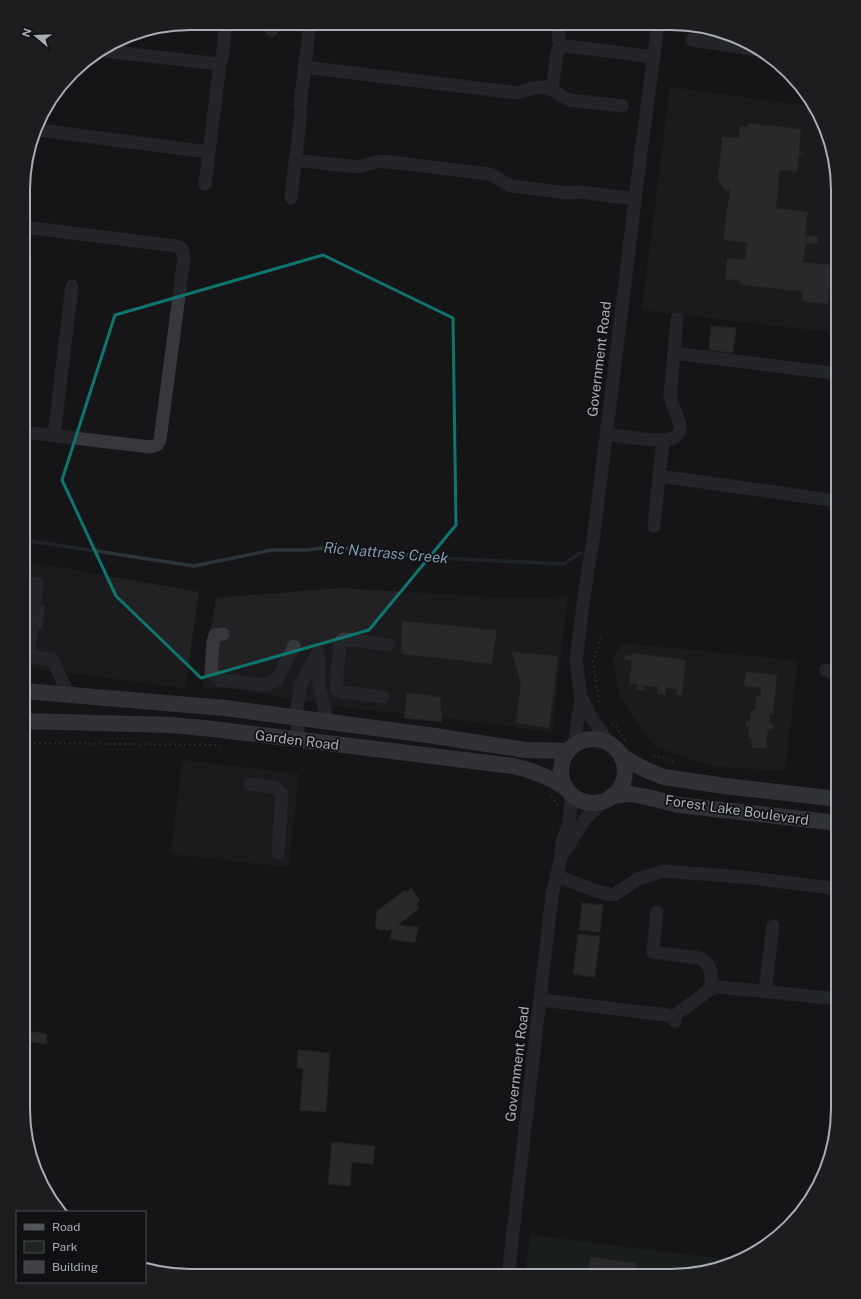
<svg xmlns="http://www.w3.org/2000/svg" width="861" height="1299" viewBox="0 0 861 1299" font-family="'Public Sans',sans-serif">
<rect width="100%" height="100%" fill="#161618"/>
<!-- built -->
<g fill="#222225">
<polygon points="670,87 814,107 825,126 838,190 838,333 642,310"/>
<polygon points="24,561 199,592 185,688 24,667"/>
<polygon points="341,588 517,599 568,596 552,732 423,715 347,708 229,688 202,689 216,598"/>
<polygon points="623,643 798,661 785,771 710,766 654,746 620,697 612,660"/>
<polygon points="182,760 299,774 288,867 171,854"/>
</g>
<!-- green -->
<polygon fill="#1e261f" points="530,1235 739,1261 735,1263 671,1276 525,1276"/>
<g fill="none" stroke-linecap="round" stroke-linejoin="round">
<!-- stream -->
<polyline stroke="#2c353c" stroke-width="3.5" points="24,540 194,566 272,550 306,550 331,547 440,558 564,564 580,553"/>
</g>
<!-- building -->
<g fill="#404145" stroke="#303034">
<polygon points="748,123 801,129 799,152 803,153 803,155 799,155 797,172 780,170 776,208 808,212 805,235 818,237 817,244 806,243 803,262 832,265 828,304 801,301 802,292 739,284 740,281 725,279 727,258 745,260 747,243 723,240 730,189 726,192 718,180 722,137 739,138 740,126 747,127"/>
<polygon points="711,326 736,328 733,353 709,350"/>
<polygon points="30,604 45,606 42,629 27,628"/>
<polygon points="402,621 497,630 492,664 401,654"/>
<polygon points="512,652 558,656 549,728 516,723 521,684"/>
<polygon points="633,653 686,660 682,695 676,695 677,689 666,688 665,695 657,694 658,687 644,685 644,691 636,690 637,684 629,684 632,660 624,660 625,655 632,656"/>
<polygon points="746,672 777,675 773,714 770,714 769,723 773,723 773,730 768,729 766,749 751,747 752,740 748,736 749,727 745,726 746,720 750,721 751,711 755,709 756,696 760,696 761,688 744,686"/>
<polygon points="407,692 440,697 442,722 404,718"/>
<polygon points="411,888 420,900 416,904 419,908 398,925 418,927 415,943 390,939 392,930 378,930 375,926 377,911 405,890 407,892"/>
<polygon points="582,903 603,905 600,932 579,930"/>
<polygon points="578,934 600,936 595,977 573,974"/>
<polygon points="23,1030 47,1034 46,1044 23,1041"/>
<polygon points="298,1050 330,1053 326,1112 300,1110 303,1069 297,1068"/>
<polygon points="332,1142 375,1146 373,1164 352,1162 350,1186 328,1184"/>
<polygon points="590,1257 637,1263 635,1276 588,1276"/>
</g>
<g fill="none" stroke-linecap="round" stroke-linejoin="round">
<!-- path -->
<g stroke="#3d3f44" stroke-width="2" stroke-dasharray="2 3" stroke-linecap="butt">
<polyline points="599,702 593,661 598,649 601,635"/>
<polyline points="612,723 618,729 626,742"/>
<polyline points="24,743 220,745"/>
<polyline points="653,756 661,757 676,763"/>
<polyline points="551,796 558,805"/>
</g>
<!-- minor -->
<g stroke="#37383d" stroke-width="13">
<polyline points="560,24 558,39 561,44 566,46 654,57"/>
<polyline points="272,30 273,23"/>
<polyline points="692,40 759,50"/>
<polyline points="104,51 220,64"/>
<polyline points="305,67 517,93 532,88 546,87 552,90 569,100 622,106"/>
<polyline points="552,90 557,53 561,44"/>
<polyline points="300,106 310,23"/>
<polyline points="38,130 209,152"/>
<polyline points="295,160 358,167 381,161 490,174 511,186 567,193 581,192 635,199"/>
<polyline points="205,184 220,64 222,59 225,32"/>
<polyline points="291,198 301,112"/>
<polyline points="674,353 838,374"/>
<polyline points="24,432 150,447 157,445 160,440 184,258 182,249 176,246 24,227"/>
<path d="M607,434C619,436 663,443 673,438C676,437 680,432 680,429C681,420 671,405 670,396L677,319"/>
<polyline points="54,435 72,286"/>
<polyline points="659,476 838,501"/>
<polyline points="654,526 663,440"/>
<polyline points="24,583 37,584 28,656 52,659 69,695"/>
<polyline points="223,634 215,635 213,642 211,672 220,680 266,685 277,680 294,646"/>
<polyline points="318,653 319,687 328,722"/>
<polyline points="826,670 838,675"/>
<polyline points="383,697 342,692 336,689 340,642 343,639 388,645"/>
<polyline points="581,697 593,720 610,744"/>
<polyline points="300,740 295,718 301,684 318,653"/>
<polyline points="574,745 581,697 576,660 587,575 594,534 641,152 658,24"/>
<polyline points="250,784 275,787 282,794 278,853"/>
<polyline points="563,854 586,818 604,801"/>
<path d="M556,876C575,882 594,892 614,895L638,879L663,871L742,877L838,889"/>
<polyline points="657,912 653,952 699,958 706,962 710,969 712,988"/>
<polyline points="765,991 773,926"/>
<polyline points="541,1000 667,1015 673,1017 675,1021"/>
<polyline points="673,1017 712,988 719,987 838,999"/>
<polyline points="508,1276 552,895 561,857 562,842 569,823 572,795"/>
</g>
<!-- major -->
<g stroke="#53555c" stroke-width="16">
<polyline points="24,691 225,708 435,736 526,750 568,751"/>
<path d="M24,721L171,725L213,729L513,766C532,770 549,777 566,788"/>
<circle cx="593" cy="771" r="32"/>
<polyline points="621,756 644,769 664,777 725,786 838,799"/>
<polyline points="612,796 631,794 647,797 679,805 838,823"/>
</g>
</g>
<!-- marked area -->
<path d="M0 0H861V1299H0ZM323,255L453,318L456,525L369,630L201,678L116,596L62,480L115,315Z" fill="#161618" fill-opacity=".55" fill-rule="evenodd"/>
<path fill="none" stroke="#0f766e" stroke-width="3" stroke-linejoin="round" d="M323,255L453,318L456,525L369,630L201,678L116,596L62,480L115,315Z"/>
<g text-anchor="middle" stroke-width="3.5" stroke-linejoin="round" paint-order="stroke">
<!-- street labels -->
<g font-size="14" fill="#a8adb8" stroke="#111113">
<text transform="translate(599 359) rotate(-83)" y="5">Government Road</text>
<text transform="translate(297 740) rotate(7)" y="5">Garden Road</text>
<text transform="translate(737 810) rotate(8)" y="5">Forest Lake Boulevard</text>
<text transform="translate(517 1064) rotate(-83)" y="5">Government Road</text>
</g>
<!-- water labels -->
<g font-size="15" font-style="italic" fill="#7f9bb3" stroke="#111113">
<text transform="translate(386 553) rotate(5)" y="5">Ric Nattrass Creek</text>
</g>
</g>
<!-- crop -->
<path d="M0 0H861V1299H0ZM190 30H671A160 160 0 0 1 831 190V1109A160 160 0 0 1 671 1269H190A160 160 0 0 1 30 1109V190A160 160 0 0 1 190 30Z" fill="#1d1d20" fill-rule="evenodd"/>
<path fill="none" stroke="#a8adb8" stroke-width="2" d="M190 30H671A160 160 0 0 1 831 190V1109A160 160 0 0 1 671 1269H190A160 160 0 0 1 30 1109V190A160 160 0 0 1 190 30Z"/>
<!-- legend -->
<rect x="16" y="1211" width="130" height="72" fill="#111113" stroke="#4d4f55"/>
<rect x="24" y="1224" width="20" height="6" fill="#53555c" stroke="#4d4f55"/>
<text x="52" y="1231" font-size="12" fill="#a8adb8">Road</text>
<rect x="24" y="1241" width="20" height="12" fill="#1e261f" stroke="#4d4f55"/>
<text x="52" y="1251" font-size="12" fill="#a8adb8">Park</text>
<rect x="24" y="1261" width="20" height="12" fill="#404145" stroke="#4d4f55"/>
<text x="52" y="1271" font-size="12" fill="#a8adb8">Building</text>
<!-- north arrow -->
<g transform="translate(36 36) rotate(289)" stroke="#111113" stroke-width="3" paint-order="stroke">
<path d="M0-3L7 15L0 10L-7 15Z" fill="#a8adb8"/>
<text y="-6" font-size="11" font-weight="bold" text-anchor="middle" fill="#a8adb8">N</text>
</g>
</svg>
